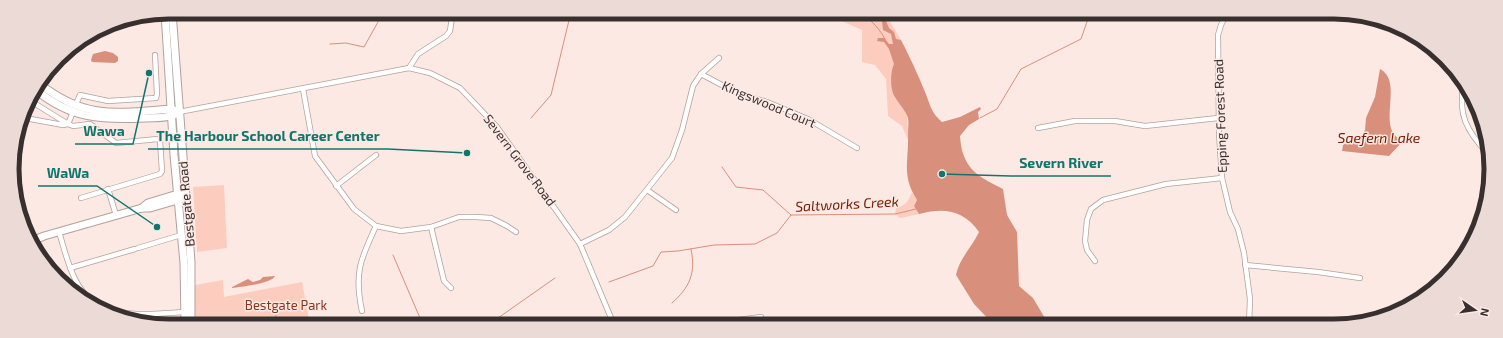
<svg xmlns="http://www.w3.org/2000/svg" width="1503" height="338" viewBox="0 0 1503 338" font-family="'Exo 2',sans-serif">
<rect width="100%" height="100%" fill="#fce9e4"/>
<!-- green -->
<g fill="#fcccbe">
<polygon points="824,13 883,13 886,15 901,40 909,142 902,126 888,116 886,79 875,65 862,62 862,30"/>
<polygon points="224,185 227,248 197,252 193,187"/>
<path d="M912,192L917,200L914,206L919,214L900,218L895,214L896,208C906,205 908,202 912,192Z"/>
<polygon points="223,280 224,297 302,282 310,325 195,325 195,285"/>
</g>
<!-- water -->
<g fill="#d8907c">
<path d="M882,21H886L889,28L894,32L896,39L901,40C910,57 918,75 925,92C930,104 931,113 942,122L960,117L980,107L981,109L978,112L979,119L969,125L960,136C962,168 977,176 1003,189L1007,215L1017,232L1019,286L1033,298L1049,325H994L974,304L956,275C959,259 972,247 979,232C964,210 944,207 919,214L914,206L917,200C901,175 909,161 908,134C908,129 909,123 908,118C906,111 899,104 895,97C890,90 890,72 894,64L889,49L884,42L877,41L878,38H884L889,44H893L891,34L883,30Z"/>
<polygon points="105,51 113,53 118,57 118,61 115,63 92,62 91,60 93,54"/>
<path d="M1380,69C1401,80 1383,114 1393,133C1395,136 1399,139 1402,142L1389,156L1342,151L1343,145L1362,135L1365,130L1366,118L1375,97Z"/>
<path d="M275,276C273,283 241,287 232,288V287L248,279L253,282L260,280L263,277Z"/>
</g>
<g fill="none" stroke-linecap="round" stroke-linejoin="round">
<!-- stream -->
<g stroke="#d8907c" stroke-width="1">
<path d="M860,13C872,20 881,30 887,43"/>
<polyline points="330,44 346,43 364,47 378,22 380,12"/>
<polyline points="531,118 551,95 571,12"/>
<polyline points="980,118 997,109 1021,69 1081,39 1090,13"/>
<polyline points="722,167 736,187 763,190 791,215"/>
<polyline points="393,255 423,325"/>
<polyline points="609,282 653,266 661,252 678,251 714,245 755,244 777,233 791,215 895,214 916,209"/>
<path d="M672,303C690,287 696,273 691,249"/>
<polyline points="274,325 276,315"/>
<polyline points="488,325 555,278"/>
</g>
<!-- street casing -->
<g stroke="#b3a19c" stroke-width="6">
<g id="street">
<polyline points="1227,13 1221,25 1218,35 1219,134 1222,178 1230,212 1238,229 1244,253 1250,299 1249,325"/>
<polyline points="409,68 418,54 446,36 450,31 452,17 456,12"/>
<polyline points="701,74 737,93 767,102 808,119 857,148"/>
<path d="M1464,84C1457,114 1467,131 1487,153"/>
<polyline points="303,89 315,156 354,209 376,226 401,231 431,227 459,217 476,217 491,218 507,226 516,232"/>
<polyline points="75,106 80,95 108,101 156,98 157,94 155,55"/>
<polyline points="73,112 68,124 63,125 25,118 25,115 34,103 68,124 73,126 90,124 116,143 158,139 160,141 162,171 160,174 81,198"/>
<polyline points="179,112 409,68 430,73 460,88 497,127 580,244 614,325"/>
<polyline points="1038,128 1075,121 1115,121 1145,126 1218,118"/>
<polyline points="336,186 376,155"/>
<polyline points="108,189 116,215"/>
<polyline points="647,190 676,210"/>
<polyline points="431,227 444,281 451,288"/>
<path d="M59,232C64,248 68,266 76,281C97,322 147,314 185,312"/>
<polyline points="580,244 609,230 625,217 672,158 682,130 693,86 701,74 719,58"/>
<polyline points="138,248 181,235"/>
<polyline points="1095,261 1087,250 1085,241 1087,220 1091,209 1103,200 1166,184 1222,178"/>
<polyline points="1245,265 1318,272 1360,278"/>
<polyline points="70,268 135,249"/>
<path d="M362,311C354,274 360,260 376,226"/>
<polyline points="613,322 622,325"/>
<polyline points="717,325 723,322 761,317"/>
<polyline points="1274,325 1274,324"/>
</g>
</g>
<!-- secondary casing -->
<g stroke="#b3a19c" stroke-width="9">
<g id="secondary">
<polyline points="172,12 191,262 191,325"/>
<polyline points="165,13 174,155 184,263 185,325"/>
<path d="M40,84C85,120 118,113 172,109L175,111"/>
<path d="M36,90C71,119 102,120 145,118C155,117 167,119 176,114"/>
<polyline points="142,208 148,203 181,193"/>
<polyline points="32,241 44,236 142,208 150,208 181,199"/>
</g>
</g>
<!-- street -->
<use href="#street" stroke="#fff" stroke-width="4.5"/>
<!-- secondary -->
<use href="#secondary" stroke="#fff" stroke-width="7"/>
</g>
<g text-anchor="middle" stroke-width="3" stroke-linejoin="round" paint-order="stroke">
<!-- street labels -->
<g font-size="13" fill="#38302f" stroke="#fce9e4">
<text transform="translate(769 104) rotate(23)" y="5">Kingswood Court</text>
<text transform="translate(1220 116) rotate(-92)" y="5">Epping Forest Road</text>
<text transform="translate(520 160) rotate(53)" y="5">Severn Grove Road</text>
<text transform="translate(186 204) rotate(-95)" y="5">Bestgate Road</text>
</g>
<!-- park labels -->
<g font-size="13" fill="#8a341d" stroke="#fce9e4">
<text x="286" y="310">Bestgate Park</text>
</g>
<!-- water labels -->
<g font-size="14" font-style="italic" fill="#752006" stroke="#fce9e4">
<text x="1379" y="143">Saefern Lake</text>
<text transform="translate(847 204) rotate(-3)" y="5">Saltworks Creek</text>
</g>
</g>
<!-- crop -->
<path d="M0 0H1503V338H0ZM169 19H1334A150 150 0 0 1 1484 169V169A150 150 0 0 1 1334 319H169A150 150 0 0 1 19 169V169A150 150 0 0 1 169 19Z" fill="#ecdad6" fill-rule="evenodd"/>
<path fill="none" stroke="#38302f" stroke-width="5" d="M169 19H1334A150 150 0 0 1 1484 169V169A150 150 0 0 1 1334 319H169A150 150 0 0 1 19 169V169A150 150 0 0 1 169 19Z"/>
<!-- callouts -->
<path fill="none" stroke="#0f766e" stroke-width="1.5" d="M149 73L133 144H75M467 153L388 149H148M942 174L1011 176H1111M157 227L97 186H38"/>
<g fill="#0f766e" stroke="#fce9e4" stroke-width="1.5">
<circle cx="149" cy="73" r="4"/>
<circle cx="467" cy="153" r="4"/>
<circle cx="942" cy="174" r="4"/>
<circle cx="157" cy="227" r="4"/>
</g>
<g font-size="14" text-anchor="middle" font-weight="bold" fill="#0f766e" stroke="#fce9e4" stroke-width="3" stroke-linejoin="round" paint-order="stroke">
<text x="104" y="136">Wawa</text>
<text x="268" y="141">The Harbour School Career Center</text>
<text x="1061" y="168">Severn River</text>
<text x="68" y="178">WaWa</text>
</g>
<!-- north arrow -->
<g transform="translate(1475 310) rotate(103)" stroke="#fce9e4" stroke-width="3" paint-order="stroke">
<path d="M0-3L7 15L0 10L-7 15Z" fill="#38302f"/>
<text y="-6" font-size="11" font-weight="bold" text-anchor="middle" fill="#38302f">N</text>
</g>
</svg>
